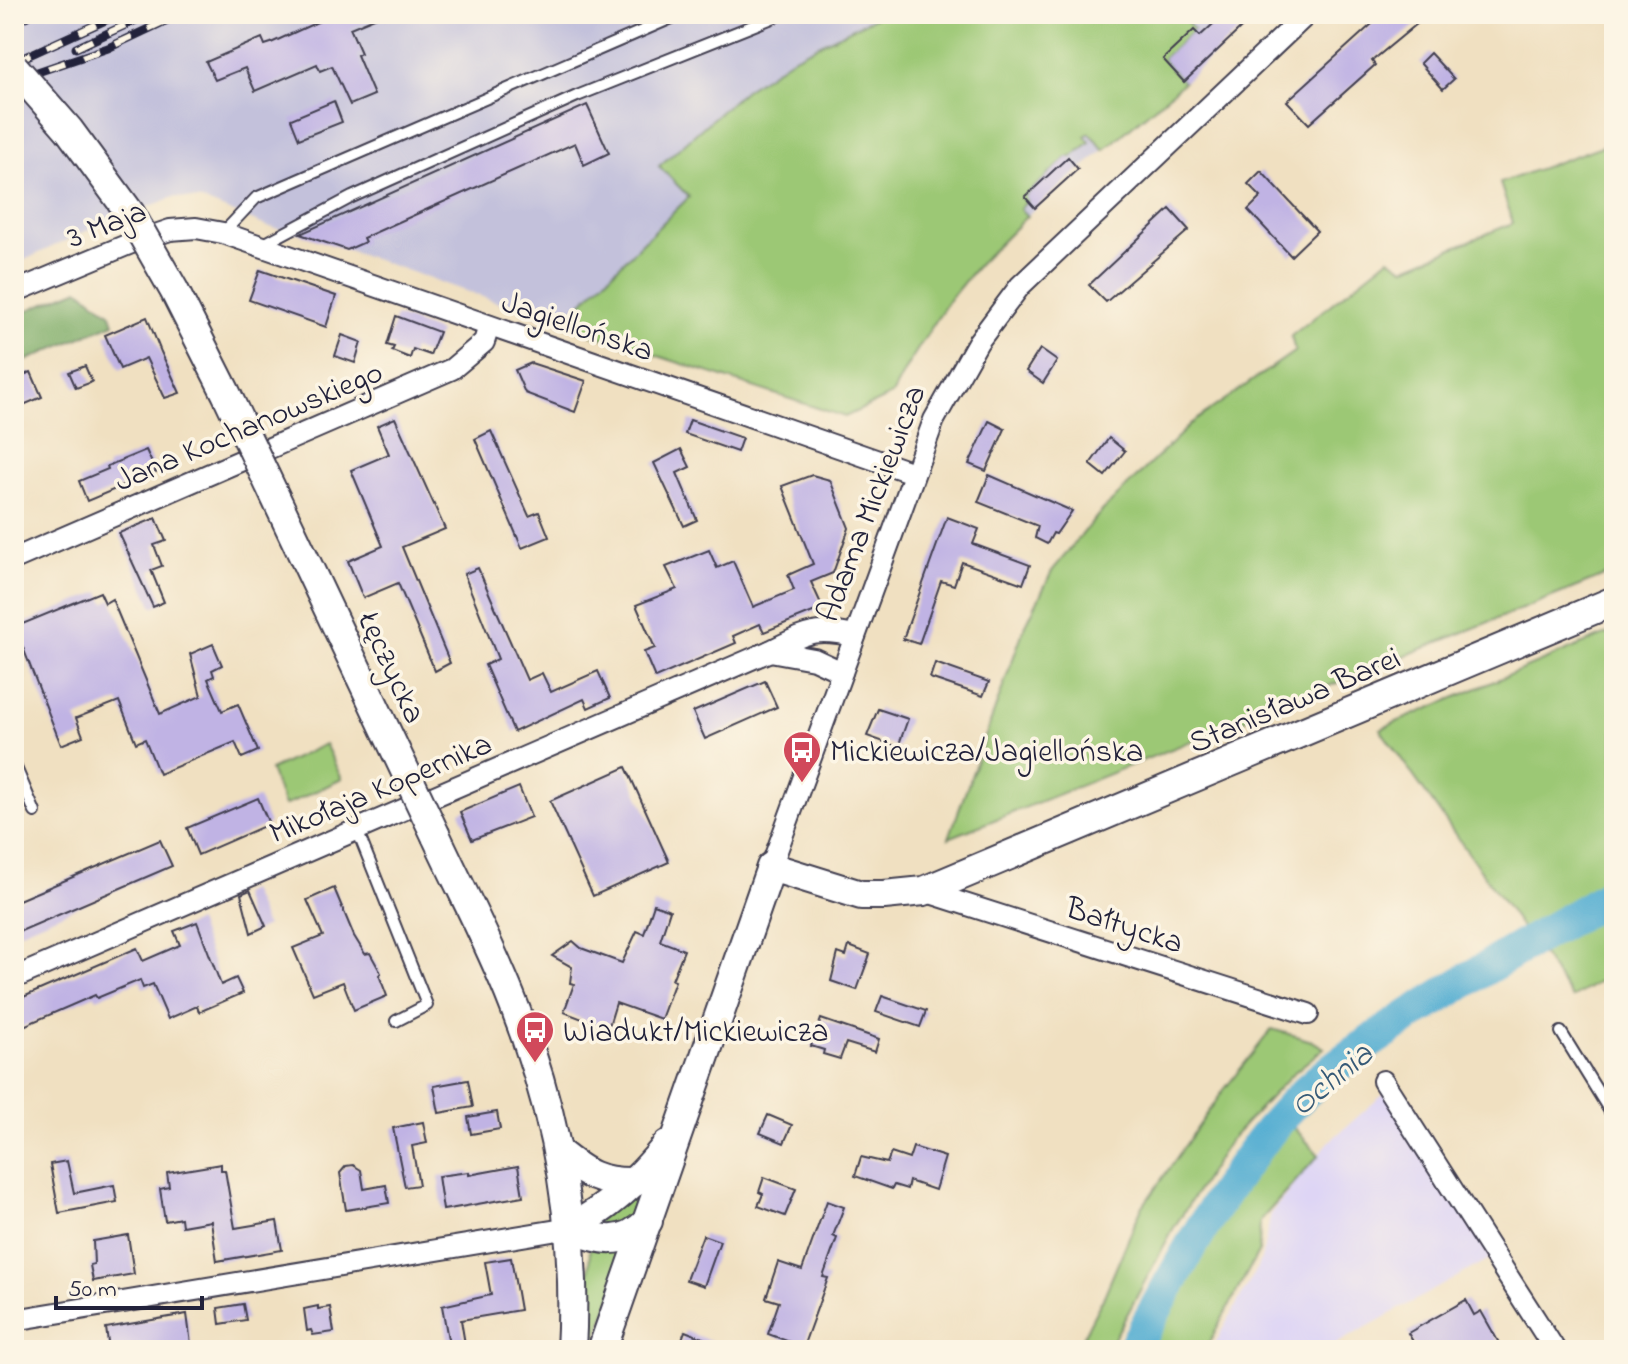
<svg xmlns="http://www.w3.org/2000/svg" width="1628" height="1364" viewBox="0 0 1628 1364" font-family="'Indie Flower',sans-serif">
<rect width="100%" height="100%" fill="#fcf5e5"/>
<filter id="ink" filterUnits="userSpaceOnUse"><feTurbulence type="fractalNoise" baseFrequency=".0125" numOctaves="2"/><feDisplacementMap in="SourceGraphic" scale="16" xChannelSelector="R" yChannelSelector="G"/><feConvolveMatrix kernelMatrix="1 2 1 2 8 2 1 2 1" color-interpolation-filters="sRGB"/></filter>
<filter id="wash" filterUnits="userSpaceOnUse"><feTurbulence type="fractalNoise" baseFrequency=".006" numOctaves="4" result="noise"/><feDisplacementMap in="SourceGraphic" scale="32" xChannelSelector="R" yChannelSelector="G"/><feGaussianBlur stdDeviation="1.8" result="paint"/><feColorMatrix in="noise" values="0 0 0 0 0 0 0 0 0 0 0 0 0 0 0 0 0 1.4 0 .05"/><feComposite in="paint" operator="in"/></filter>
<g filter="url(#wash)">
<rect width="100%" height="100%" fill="#f0e0c1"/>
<!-- built -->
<polygon fill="#ded5f5" points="1387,1091 1491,1258 1336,1344 1338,1350 1211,1350 1261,1261 1271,1213 1329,1142"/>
<!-- industrial -->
<polygon fill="#c3c1db" points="14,14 1257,14 1184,82 1035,208 979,264 949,300 907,366 892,395 845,417 560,324 302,234 266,226 202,200 174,197 90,229 14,265"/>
<!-- green -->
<g fill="#9cc875" stroke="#5f7558" stroke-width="2">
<polygon points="882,14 1180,14 1194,30 1163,59 1184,82 1104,150 1090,133 1085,136 1090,142 1072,157 1068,157 1025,196 1028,200 1020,209 1027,216 979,264 949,300 907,366 892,395 845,417 560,324 689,197 659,166 745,90 796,56"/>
<polygon points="1610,143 1614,154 1614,572 949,838 1023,631 1052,571 1099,514 1193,422 1295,351 1291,336 1389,258 1404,268 1513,223 1500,183"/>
<polygon points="1614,631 1614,881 1526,934 1380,729"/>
<polygon points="325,744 342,779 284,806 270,770"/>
<polygon points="1614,909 1614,973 1572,998 1540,952"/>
<polygon points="1272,1029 1312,1041 1324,1048 1291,1075 1230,1140 1173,1229 1108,1350 1076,1350 1105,1294 1141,1209 1223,1091"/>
<path d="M1291,1124L1319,1155L1260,1221L1259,1251L1205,1350H1144C1162,1318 1178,1285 1195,1252C1219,1204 1254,1162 1291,1124Z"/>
<polygon points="646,1184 636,1218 604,1230 597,1220"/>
<polygon points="632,1241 592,1350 586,1350 590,1246"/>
</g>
<!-- forest -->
<polygon fill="#7dac66" stroke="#506750" stroke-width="2" points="79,289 111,314 114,323 14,366 14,316"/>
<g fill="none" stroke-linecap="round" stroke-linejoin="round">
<!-- river -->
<path stroke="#55aed2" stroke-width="34" d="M1133,1350C1178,1268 1221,1186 1283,1115C1314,1079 1352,1054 1391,1028C1463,980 1539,937 1614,893"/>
</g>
<g id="blocks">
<!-- building -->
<g fill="#c0b3e4">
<polygon points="335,14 384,14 350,28 361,53 357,55 374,95 350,105 332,66 320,71 317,64 255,91 245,68 215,80 206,62 262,38 265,45 271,43"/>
<polygon points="1224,14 1256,14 1184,82 1163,59 1194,30 1200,36"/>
<polygon points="1383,14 1429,14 1372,61 1375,65 1309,124 1287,101"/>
<polygon points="1430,53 1454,79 1443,89 1420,63"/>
<polygon points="334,101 342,122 299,139 291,119"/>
<polygon points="587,105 609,153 584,165 575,143 363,238 365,242 347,250 300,234"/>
<polygon points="1068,157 1078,169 1035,208 1025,197"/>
<polygon points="1261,171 1317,231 1291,256 1248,210 1261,197 1248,184"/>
<polygon points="1170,209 1189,230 1106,302 1089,285"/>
<polygon points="260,270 336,296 326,327 249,300"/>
<polygon points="396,316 439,332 430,355 413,349 410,358 392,351 394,347 387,345"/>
<polygon points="147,317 161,352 180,393 165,398 146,358 120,369 105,335"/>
<polygon points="342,335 361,342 355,363 335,356"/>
<polygon points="1040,349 1057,361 1043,383 1026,371"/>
<polygon points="531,363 586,381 575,412 525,393 515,370"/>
<polygon points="85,366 92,382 76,388 69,372"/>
<polygon points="31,372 42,397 14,409 14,379"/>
<polygon points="395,418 445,529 402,547 450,663 435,671 398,583 363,598 348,561 383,546 351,470 389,454 377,426"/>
<polygon points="690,420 742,438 737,452 685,434"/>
<polygon points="989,421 1005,429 986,471 969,464"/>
<polygon points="491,431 529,516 539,512 549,537 522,548 475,439"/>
<polygon points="1109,438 1125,451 1105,476 1090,464"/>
<polygon points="681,449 690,467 677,473 697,520 684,526 654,463"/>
<polygon points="146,450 156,472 87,501 79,481 108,469 107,466"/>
<polygon points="812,475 830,480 849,528 833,573 811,582 823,608 764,632 760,624 733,636 736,643 655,678 644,652 655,648 636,605 677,589 666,567 709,550 717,568 733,561 753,607 794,590 788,575 813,564 782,486"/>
<polygon points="989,475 1072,511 1056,534 1053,533 1047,544 1035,538 1038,526 978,502"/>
<polygon points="947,517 979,529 973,544 1030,565 1023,584 962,562 954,585 941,581 919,644 903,639"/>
<polygon points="156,518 166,541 154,545 162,566 151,570 164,602 153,607 119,533"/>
<polygon points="478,568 527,680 542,673 551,692 598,671 610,698 588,708 584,699 514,732 485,665 498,659 464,574"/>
<polygon points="100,592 105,603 112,599 160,714 201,696 190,654 213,644 222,665 212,670 214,676 208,679 222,711 238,704 258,751 242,758 235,742 159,774 145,739 136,743 119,701 76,718 83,736 61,745 15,627"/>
<polygon points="935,663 989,682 983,696 930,678"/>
<polygon points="765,681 777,707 705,739 693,712"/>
<polygon points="878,709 908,719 898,747 867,736"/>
<polygon points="626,767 669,862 593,896 550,801"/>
<polygon points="519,787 531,817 472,840 460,812"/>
<polygon points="258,798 269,824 198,855 187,828"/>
<polygon points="160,840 172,866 14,934 14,902"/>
<polygon points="334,888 354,936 365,954 370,953 381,973 379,975 387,996 354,1010 343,982 313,994 293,948 323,936 307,900"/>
<polygon points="250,890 266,926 251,933 241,894"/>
<polygon points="654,904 670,910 660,941 684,950 672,980 675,981 661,1019 616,1003 608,1029 564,1012 574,984 570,983 572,967 552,956 573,941 581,948 622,963 637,931 644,934"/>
<polygon points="197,922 221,985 236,978 243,993 199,1012 197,1006 168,1019 153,984 143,988 140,980 97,998 95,995 19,1028 19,1026 14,1027 14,1001 137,948 143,961 180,945 174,931"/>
<polygon points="849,946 870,954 857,990 831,981 838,953 846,956"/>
<polygon points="882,996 926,1011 920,1027 876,1012"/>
<polygon points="821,1019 879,1039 875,1052 846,1043 840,1059 823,1054 824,1050 811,1046"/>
<polygon points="468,1080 473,1107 439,1113 434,1086"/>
<polygon points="497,1112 500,1129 471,1134 468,1117"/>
<polygon points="768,1115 792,1125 784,1143 760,1133"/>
<polygon points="423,1122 427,1143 412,1146 419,1185 405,1187 393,1128"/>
<polygon points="913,1147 945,1157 935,1190 909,1181 907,1189 894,1185 892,1189 855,1176 861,1157 887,1163 891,1153 909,1159"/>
<polygon points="67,1161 74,1193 114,1185 117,1202 59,1213 50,1164"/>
<polygon points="221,1164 221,1170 225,1170 235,1228 277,1221 282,1250 217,1261 211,1221 182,1226 181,1218 165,1221 160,1189 169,1187 167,1173"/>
<polygon points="353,1165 361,1170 364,1189 386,1185 389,1203 346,1210 340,1173 346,1166"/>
<polygon points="518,1166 523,1196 443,1210 438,1176 469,1172 469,1175"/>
<polygon points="764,1177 796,1189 785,1216 758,1206 763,1194 759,1192"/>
<polygon points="827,1201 844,1207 833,1236 837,1238 823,1277 828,1278 803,1347 768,1334 779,1302 766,1298 778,1262 802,1270"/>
<polygon points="128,1235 134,1274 93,1281 90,1265 94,1264 93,1241"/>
<polygon points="703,1235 720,1241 704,1286 686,1280"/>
<polygon points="511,1258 520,1310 461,1320 466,1350 450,1350 442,1306 491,1295 485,1262"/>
<polygon points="1466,1300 1474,1315 1481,1311 1499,1343 1487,1350 1418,1350 1408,1333"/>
<polygon points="243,1304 246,1320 220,1324 218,1308"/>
<polygon points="318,1306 318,1309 330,1307 334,1332 313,1335 311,1330 307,1331 304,1309"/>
<polygon points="187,1314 191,1344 158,1349 158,1346 109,1350 106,1328"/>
<polygon points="685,1331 731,1349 731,1350 678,1350"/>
</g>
</g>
</g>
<g filter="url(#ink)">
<use href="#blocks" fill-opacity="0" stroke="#413e4f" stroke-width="2"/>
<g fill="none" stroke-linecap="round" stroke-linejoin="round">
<!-- lane casing -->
<g stroke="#413e4f" stroke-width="14">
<g id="lane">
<polyline points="223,233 256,198 681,14"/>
<polyline points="262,245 352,197 577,96 782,14"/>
<polyline points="14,763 35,812"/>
<polyline points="357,830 427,1005 396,1021"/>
<polyline points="1561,1032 1614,1118"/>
</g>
</g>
<!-- street casing -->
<g stroke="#413e4f" stroke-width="24">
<g id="street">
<polyline points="14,292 129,244 170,230 196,228 223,233 913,473"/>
<polyline points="14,559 452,369 484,342 489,326"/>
<path d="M842,672L814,659L770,651C807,633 813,627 855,636"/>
<polyline points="771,867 934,420 978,342 1020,286 1307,14"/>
<polyline points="924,891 1308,1014"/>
<polyline points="14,978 770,651"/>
<polyline points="1383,1081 1555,1350"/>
<polyline points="14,1320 570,1228"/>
</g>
</g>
<!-- secondary casing -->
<g stroke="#413e4f" stroke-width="32">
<g id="secondary">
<path d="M436,836C462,892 491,946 513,1003C557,1114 578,1231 571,1350"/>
<path d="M558,1152C585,1174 599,1183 635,1182"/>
<path d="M570,1228C609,1208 640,1179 667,1145"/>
<path d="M570,1228C600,1241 623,1247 648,1221"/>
<polyline points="602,1350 771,867 861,895 884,895 924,891 1614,601"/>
</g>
</g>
<!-- lane -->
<use href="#lane" stroke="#fff" stroke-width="10"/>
<!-- street -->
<use href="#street" stroke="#fff" stroke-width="20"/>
<!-- secondary -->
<use href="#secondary" stroke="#fff" stroke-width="28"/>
<!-- rail casing -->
<g stroke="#22223b" stroke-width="9">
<g id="rail">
<polyline points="14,22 32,14"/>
<polyline points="76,48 149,14"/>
<polyline points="14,62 119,14"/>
<polyline points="14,80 108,48 180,14"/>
</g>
</g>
<!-- rail -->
<use href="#rail" stroke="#fcf5e5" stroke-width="6" stroke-dasharray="18" stroke-linecap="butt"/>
<!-- secondary-bridge casing -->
<g stroke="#413e4f" stroke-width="32" stroke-linecap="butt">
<polyline id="secondary-bridge" points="14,67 69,130 130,213 174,290 226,393 436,836"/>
</g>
<!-- secondary-bridge -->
<use href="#secondary-bridge" stroke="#fff" stroke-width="28"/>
</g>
</g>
<!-- icons -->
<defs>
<g id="bus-pin" transform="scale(2)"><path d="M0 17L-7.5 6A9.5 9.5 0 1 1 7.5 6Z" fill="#d1495b" stroke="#fcf5e5"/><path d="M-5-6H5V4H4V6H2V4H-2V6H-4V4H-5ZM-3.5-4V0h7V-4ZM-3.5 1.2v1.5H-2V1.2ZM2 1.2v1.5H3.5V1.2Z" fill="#fff"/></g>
</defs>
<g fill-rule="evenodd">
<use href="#bus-pin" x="802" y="750"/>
<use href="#bus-pin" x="535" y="1030"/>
</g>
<g text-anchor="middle" stroke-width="7" stroke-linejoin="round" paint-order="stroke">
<!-- street labels -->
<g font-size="32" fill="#22223b" stroke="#fcf5e5">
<text transform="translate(106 223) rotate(-21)" y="11">3 Maja</text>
<text transform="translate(578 325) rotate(19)" y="11">Jagiellońska</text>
<text transform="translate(248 425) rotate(-23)" y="11">Jana Kochanowskiego</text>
<text transform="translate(870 503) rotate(-69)" y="11">Adama Mickiewicza</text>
<text transform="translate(393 667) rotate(65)" y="11">Łęczycka</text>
<text transform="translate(1294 699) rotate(-23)" y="11">Stanisława Barei</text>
<text transform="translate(380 787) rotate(-23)" y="11">Mikołaja Kopernika</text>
<text transform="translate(1125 924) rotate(18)" y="11">Bałtycka</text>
</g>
<!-- poi labels -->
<g font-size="32" fill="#22223b" stroke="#fcf5e5" text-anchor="start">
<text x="830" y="761">Mickiewicza/Jagiellońska</text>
<text x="563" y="1041">Wiadukt/Mickiewicza</text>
</g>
<!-- water labels -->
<g font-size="34" font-style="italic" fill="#365a77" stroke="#fcf5e5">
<text transform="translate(1330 1078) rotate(-39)" y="12">Ochnia</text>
</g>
</g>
<!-- margin -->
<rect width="1628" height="1364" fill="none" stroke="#fcf5e5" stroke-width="48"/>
<!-- scale -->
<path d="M56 1296v12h146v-12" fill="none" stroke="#22223b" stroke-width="4"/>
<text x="68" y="1296" font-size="24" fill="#22223b" stroke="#fcf5e5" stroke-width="6" paint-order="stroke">50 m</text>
</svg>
